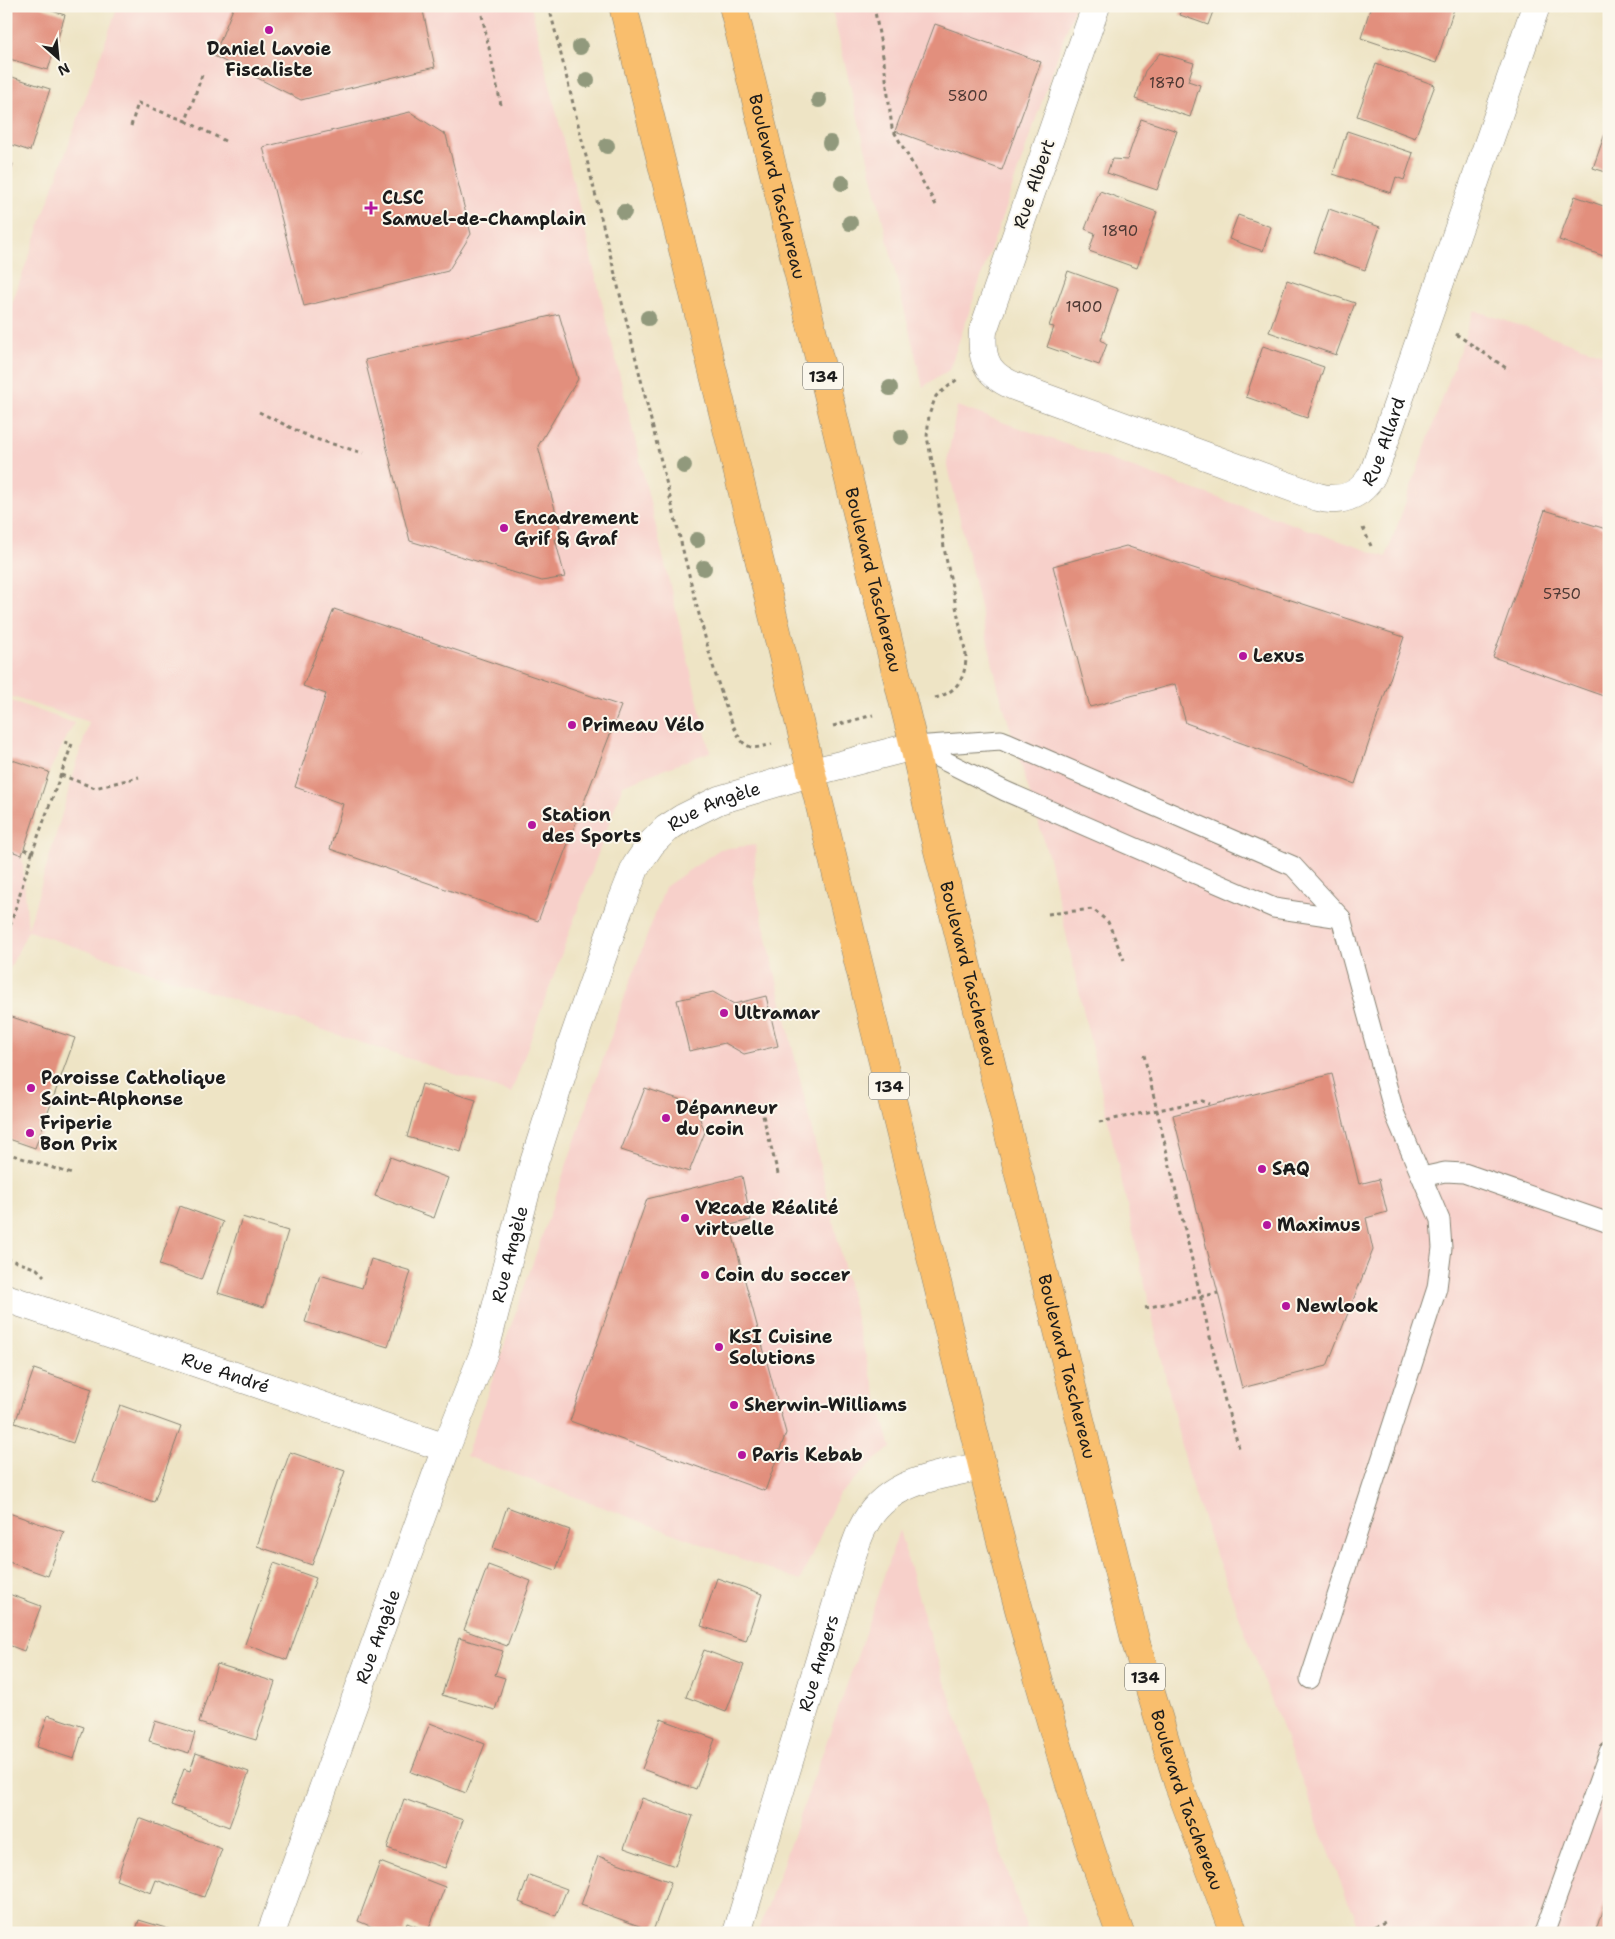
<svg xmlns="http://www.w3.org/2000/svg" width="1615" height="1939" viewBox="0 0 1615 1939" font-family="'Shantell Sans',sans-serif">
<rect width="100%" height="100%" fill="#fbf7ec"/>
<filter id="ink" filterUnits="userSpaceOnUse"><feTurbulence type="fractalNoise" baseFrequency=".02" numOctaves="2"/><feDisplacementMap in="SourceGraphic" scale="10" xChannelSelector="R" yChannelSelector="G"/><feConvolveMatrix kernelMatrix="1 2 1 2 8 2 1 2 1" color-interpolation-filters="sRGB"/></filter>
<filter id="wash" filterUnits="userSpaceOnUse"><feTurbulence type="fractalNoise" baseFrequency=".0096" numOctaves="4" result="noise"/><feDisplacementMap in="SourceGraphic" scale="20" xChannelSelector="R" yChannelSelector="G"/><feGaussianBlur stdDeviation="1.12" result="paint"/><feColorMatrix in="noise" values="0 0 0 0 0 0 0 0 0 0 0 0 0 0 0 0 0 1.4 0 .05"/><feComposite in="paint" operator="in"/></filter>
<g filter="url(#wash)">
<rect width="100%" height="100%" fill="#eee4c5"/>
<!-- built -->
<g fill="#f7d0ca">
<polygon points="118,6 531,6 710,752 623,785 511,1093 28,931 6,976 6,699 74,723 49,772 22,854 28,929 89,722 6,695 6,320"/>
<polygon points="831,6 1075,6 949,370 923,387"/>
<polygon points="1474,310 1609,356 1609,1933 1360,1933 1211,1542 1187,1472 1049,858 999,691 947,462 957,406 1386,557"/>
<polygon points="756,845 754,883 859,1331 891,1448 876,1459 838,1496 800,1581 466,1456 627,990 665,887 720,849"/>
<polygon points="899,1530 928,1630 1028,1933 758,1933 859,1651"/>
</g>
<g id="blocks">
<!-- building -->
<g fill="#e28f7d">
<polygon points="13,6 36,6 65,15 48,70 6,58 6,28"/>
<polygon points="234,6 422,6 435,67 301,100 214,56"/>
<polygon points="1183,6 1215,6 1208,25 1180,15"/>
<polygon points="1371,6 1455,6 1436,63 1361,38"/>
<polygon points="935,24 1041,62 1002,170 895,131"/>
<polygon points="1160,53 1194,63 1188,81 1200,85 1190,117 1135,99 1145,71"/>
<polygon points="1376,64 1435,85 1415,138 1357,116"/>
<polygon points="6,75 50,89 30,151 6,143"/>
<polygon points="410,112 446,135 471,234 448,271 304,306 263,147"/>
<polygon points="1141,119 1177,131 1157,190 1107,173 1112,159 1127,160"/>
<polygon points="1608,125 1609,125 1609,173 1593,168"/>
<polygon points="1347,131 1413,153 1404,180 1396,177 1391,193 1333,174"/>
<polygon points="6,162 13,164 7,187 6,187"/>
<polygon points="1100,191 1157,212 1137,268 1089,251 1095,233 1085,229"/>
<polygon points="1575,196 1609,208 1609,258 1559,240"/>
<polygon points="1329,209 1380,227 1365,270 1314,252"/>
<polygon points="1238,215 1271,227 1263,251 1229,239"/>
<polygon points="1068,271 1118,289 1101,340 1107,344 1099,365 1047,347 1054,327 1049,326"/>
<polygon points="1287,280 1355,303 1336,355 1269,332"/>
<polygon points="559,314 578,379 538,446 563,539 555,539 565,577 542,581 410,541 365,360"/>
<polygon points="1263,346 1324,367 1307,418 1246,397"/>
<polygon points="1545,510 1609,530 1609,698 1493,657"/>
<polygon points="1126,546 1404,637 1355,784 1186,723 1175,684 1090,707 1053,566"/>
<polygon points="334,609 621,706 538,921 330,849 343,804 295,787 326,694 303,686"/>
<polygon points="6,758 49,772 22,855 6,849"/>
<polygon points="713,992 734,1004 766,996 778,1046 744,1054 725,1043 689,1051 677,1000"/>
<polygon points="6,1015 75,1038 35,1148 6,1138"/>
<polygon points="1332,1074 1359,1184 1379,1179 1387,1212 1366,1218 1373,1250 1327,1366 1242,1388 1173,1115"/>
<polygon points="422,1084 476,1100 461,1152 407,1137"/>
<polygon points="645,1088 694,1104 705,1132 689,1172 621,1150"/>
<polygon points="390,1157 448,1178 434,1218 375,1196"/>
<polygon points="742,1176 751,1220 730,1225 786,1433 765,1491 570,1421 647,1199"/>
<polygon points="180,1206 223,1222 201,1280 159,1265"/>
<polygon points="242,1217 288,1231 264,1307 218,1293"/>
<polygon points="371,1259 411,1271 388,1347 305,1322 320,1275 362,1288"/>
<polygon points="34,1369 92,1389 73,1443 15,1423"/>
<polygon points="120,1405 181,1427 154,1502 93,1481"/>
<polygon points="290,1452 345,1471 312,1565 257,1546"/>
<polygon points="507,1507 570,1530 556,1570 493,1548"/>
<polygon points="6,1512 64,1532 48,1576 6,1561"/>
<polygon points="274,1563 316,1578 287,1660 245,1644"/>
<polygon points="488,1565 531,1581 507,1646 464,1630"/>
<polygon points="717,1578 762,1594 746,1641 701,1626"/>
<polygon points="6,1593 41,1606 24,1651 6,1644"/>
<polygon points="459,1638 503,1651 495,1675 505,1678 495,1710 442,1695"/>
<polygon points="704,1650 744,1665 726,1712 686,1697"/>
<polygon points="217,1664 275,1682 256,1740 199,1723"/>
<polygon points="48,1715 84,1727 74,1759 37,1747"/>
<polygon points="661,1719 715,1739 696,1789 642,1769"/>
<polygon points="155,1721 195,1733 189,1753 149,1741"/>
<polygon points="430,1723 485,1744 466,1793 411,1772"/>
<polygon points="196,1753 249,1772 229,1827 171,1805 184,1769 190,1771"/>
<polygon points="642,1798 693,1816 675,1866 624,1848"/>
<polygon points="404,1799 463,1820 445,1868 387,1848"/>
<polygon points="139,1818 222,1849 204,1897 156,1880 151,1893 116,1880"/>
<polygon points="598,1856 671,1882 653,1931 581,1905"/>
<polygon points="380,1862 445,1887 428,1931 407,1923 404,1933 387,1933 358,1921"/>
<polygon points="529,1875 567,1889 556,1916 519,1902"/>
<polygon points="1608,1893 1609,1933 1595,1933"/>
<polygon points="139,1920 179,1932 179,1933 135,1933"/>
</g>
</g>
</g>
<g filter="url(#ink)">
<use href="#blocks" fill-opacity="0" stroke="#858070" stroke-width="1"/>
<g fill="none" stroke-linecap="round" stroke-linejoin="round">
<!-- service casing -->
<g stroke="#858070" stroke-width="21">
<g id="service">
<polyline points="914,746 1001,740 1006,742 1293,866 1341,918 1394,1112 1440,1220 1442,1248 1437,1288 1310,1679"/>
<polyline points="915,746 1005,791 1274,908 1341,918"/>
<polyline points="1422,1177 1445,1172 1464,1173 1609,1223"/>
<polyline points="1544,1933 1609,1752"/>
</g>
</g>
<!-- minor casing -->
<g stroke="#858070" stroke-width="29">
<g id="minor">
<path id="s1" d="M1096,6L983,331C980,364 990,377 1019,388L1318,497C1344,504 1365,493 1375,469L1536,6"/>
<path id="s2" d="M6,1298L446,1448"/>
<path id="s3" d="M271,1933L446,1448L485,1350L531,1172L570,1049L619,909L636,866L651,844L666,829L683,818L719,800L813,772L914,746"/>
<path id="s4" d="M737,1933L843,1583C849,1565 854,1546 862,1529C885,1480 935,1477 982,1466"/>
</g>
</g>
<!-- primary casing -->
<g stroke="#858070" stroke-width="29">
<g id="primary">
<path d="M623,6L999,1534C1034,1669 1072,1802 1120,1933"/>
<path id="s5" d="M733,6L914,746L934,835L1136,1643L1178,1783L1234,1933"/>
</g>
</g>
<!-- path -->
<g stroke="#858070" stroke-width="3" stroke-dasharray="4 4" stroke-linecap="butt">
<path d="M549,6L695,599C702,624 728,734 746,745C755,750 763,746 772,744"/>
<polyline points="874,6 884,62 892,128 936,205"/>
<polyline points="482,15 501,105"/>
<polyline points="186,121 225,141"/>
<polyline points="131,126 138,103 186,121 203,72"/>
<polyline points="1456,334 1509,370"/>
<polyline points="259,412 312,438 363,453"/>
<polyline points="1363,528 1371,546"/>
<path d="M935,698C957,692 966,678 966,655L944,548L936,481L927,437L929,415L936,396L959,378"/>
<polyline points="833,726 873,715"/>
<polyline points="61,775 95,788 139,777"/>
<polyline points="32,853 72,744 64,742"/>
<polyline points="1048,914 1093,909 1108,922 1124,960"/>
<polyline points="6,929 9,930 32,853 24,849"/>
<polyline points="1144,1055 1225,1401 1240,1451"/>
<polyline points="761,1108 778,1174"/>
<polyline points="1099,1122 1202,1101 1210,1104"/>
<polyline points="6,1153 72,1174"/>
<polyline points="6,1258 37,1269 44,1276"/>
<polyline points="1145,1308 1218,1293"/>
<polyline points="1359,1933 1385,1922"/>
<polyline points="1504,1933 1507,1926"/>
</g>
<!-- service -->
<use href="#service" stroke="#fff" stroke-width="19"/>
<!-- minor -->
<use href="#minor" stroke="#fff" stroke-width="28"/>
<!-- primary -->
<use href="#primary" stroke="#f9be6d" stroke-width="28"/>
</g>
<!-- trees -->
<g fill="#91997c">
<circle cx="580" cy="47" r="8"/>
<circle cx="587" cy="80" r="8"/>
<circle cx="819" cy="100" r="8"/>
<circle cx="830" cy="143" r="8"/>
<circle cx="607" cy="146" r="8"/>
<circle cx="842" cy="183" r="8"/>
<circle cx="624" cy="212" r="8"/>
<circle cx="850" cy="223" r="8"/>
<circle cx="648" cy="318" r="8"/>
<circle cx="890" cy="388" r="8"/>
<circle cx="901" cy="437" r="8"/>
<circle cx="684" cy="466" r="8"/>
<circle cx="697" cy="540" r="8"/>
<circle cx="704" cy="568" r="8"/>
</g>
</g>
<!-- markers -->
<g fill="#b5179e" stroke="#fbf7ec" stroke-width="2">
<circle cx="269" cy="30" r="5"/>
<path d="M368.5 200.5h5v5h5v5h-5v5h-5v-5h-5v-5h5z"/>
<circle cx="504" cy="528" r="5"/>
<circle cx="1243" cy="656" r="5"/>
<circle cx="572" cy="725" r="5"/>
<circle cx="532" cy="825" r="5"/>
<circle cx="724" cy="1013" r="5"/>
<circle cx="31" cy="1088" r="5"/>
<circle cx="666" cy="1118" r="5"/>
<circle cx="30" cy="1133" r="5"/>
<circle cx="1262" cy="1169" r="5"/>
<circle cx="685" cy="1218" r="5"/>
<circle cx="1267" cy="1225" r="5"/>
<circle cx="705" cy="1275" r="5"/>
<circle cx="1286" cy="1306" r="5"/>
<circle cx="719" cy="1347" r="5"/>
<circle cx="734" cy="1405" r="5"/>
<circle cx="742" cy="1455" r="5"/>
</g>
<g text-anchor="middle" stroke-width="4" stroke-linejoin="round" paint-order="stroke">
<!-- number labels -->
<g font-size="15" fill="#4e3934">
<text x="1167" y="88">1870</text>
<text x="968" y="101">5800</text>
<text x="1120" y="236">1890</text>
<text x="1084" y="312">1900</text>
<text x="1562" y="599">5750</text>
</g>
<!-- shield labels -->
<g fill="#fbf7ec" stroke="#5f5e5a" stroke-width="1">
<rect x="803" y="362.5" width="40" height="27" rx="4"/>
<rect x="869" y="1072.5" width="40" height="27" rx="4"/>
<rect x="1125" y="1663.5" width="40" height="27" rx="4"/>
</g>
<g font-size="16" font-weight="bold" fill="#1c1c1c">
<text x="823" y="382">134</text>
<text x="889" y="1092">134</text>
<text x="1145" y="1683">134</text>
</g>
<!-- poi labels -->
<g font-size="18" font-weight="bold" fill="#1c1c1c" stroke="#fbf7ec" text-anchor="start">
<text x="269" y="55" text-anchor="middle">Daniel Lavoie<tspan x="269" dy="21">Fiscaliste</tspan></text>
<text x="382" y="204">CLSC<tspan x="382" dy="21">Samuel-de-Champlain</tspan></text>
<text x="514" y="524">Encadrement<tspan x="514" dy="21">Grif &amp; Graf</tspan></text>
<text x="1253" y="662">Lexus</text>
<text x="582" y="731">Primeau Vélo</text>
<text x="542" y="821">Station<tspan x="542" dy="21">des Sports</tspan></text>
<text x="734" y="1019">Ultramar</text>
<text x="41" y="1084">Paroisse Catholique<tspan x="41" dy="21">Saint-Alphonse</tspan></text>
<text x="676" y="1114">Dépanneur<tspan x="676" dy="21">du coin</tspan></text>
<text x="40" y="1129">Friperie<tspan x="40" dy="21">Bon Prix</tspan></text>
<text x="1272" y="1175">SAQ</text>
<text x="695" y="1214">VRcade Réalité<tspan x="695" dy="21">virtuelle</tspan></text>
<text x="1277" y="1231">Maximus</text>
<text x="715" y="1281">Coin du soccer</text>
<text x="1296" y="1312">Newlook</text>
<text x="729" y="1343">KSI Cuisine<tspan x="729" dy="21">Solutions</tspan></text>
<text x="744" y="1411">Sherwin-Williams</text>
<text x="752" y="1461">Paris Kebab</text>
</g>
<!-- street labels -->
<g font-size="18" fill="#1c1c1c" stroke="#fbf7ec">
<text transform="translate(1034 184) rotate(-71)" y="6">Rue Albert</text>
<text dy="6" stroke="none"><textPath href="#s5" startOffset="186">Boulevard Taschereau</textPath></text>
<text dy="6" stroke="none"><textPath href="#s1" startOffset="836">Rue Allard</textPath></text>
<text dy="6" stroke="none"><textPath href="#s5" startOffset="591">Boulevard Taschereau</textPath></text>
<text dy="6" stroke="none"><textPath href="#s3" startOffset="1230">Rue Angèle</textPath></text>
<text dy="6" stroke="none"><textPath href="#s5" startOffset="996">Boulevard Taschereau</textPath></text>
<text dy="6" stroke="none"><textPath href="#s3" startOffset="720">Rue Angèle</textPath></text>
<text dy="6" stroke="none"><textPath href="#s5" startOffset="1401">Boulevard Taschereau</textPath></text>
<text dy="6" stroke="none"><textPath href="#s2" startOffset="232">Rue André</textPath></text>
<text dy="6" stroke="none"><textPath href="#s3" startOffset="315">Rue Angèle</textPath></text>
<text dy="6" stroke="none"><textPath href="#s4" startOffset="282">Rue Angers</textPath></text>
<text dy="6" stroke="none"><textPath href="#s5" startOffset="1851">Boulevard Taschereau</textPath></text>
</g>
</g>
<!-- margin -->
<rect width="1615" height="1939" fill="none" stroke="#fbf7ec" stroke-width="25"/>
<!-- north arrow -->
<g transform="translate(58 58) rotate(153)" stroke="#fbf7ec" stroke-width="4" paint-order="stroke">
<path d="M0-4L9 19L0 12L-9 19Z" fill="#1c1c1c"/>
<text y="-8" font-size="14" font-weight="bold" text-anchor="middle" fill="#1c1c1c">N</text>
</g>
</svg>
